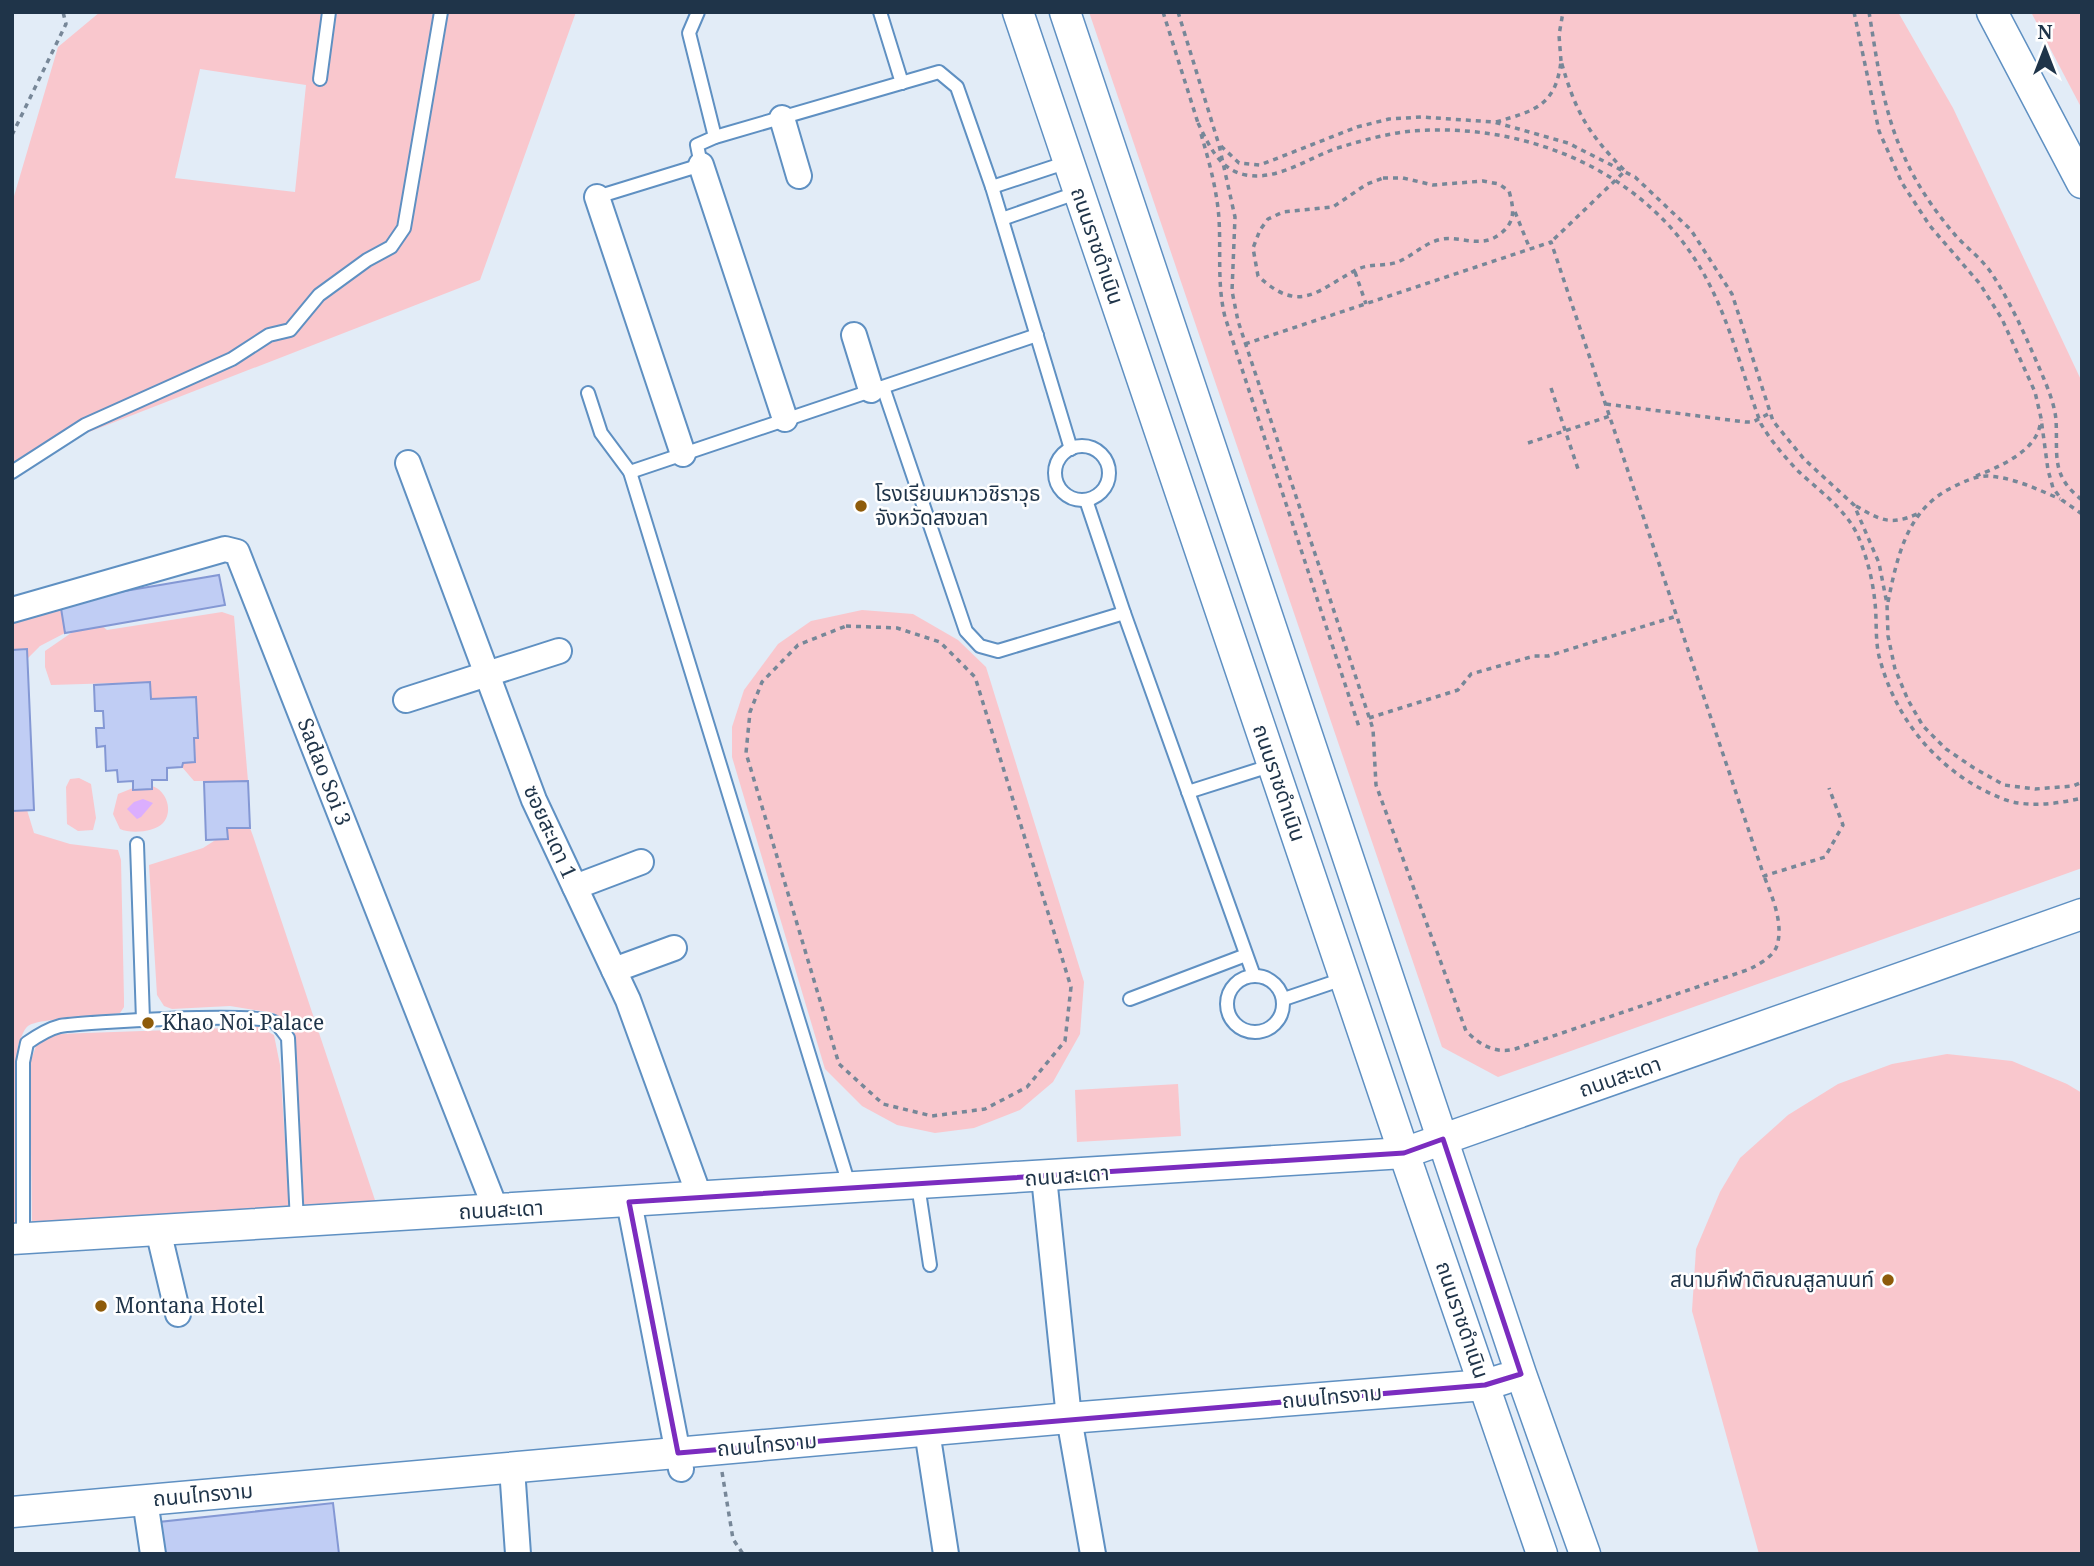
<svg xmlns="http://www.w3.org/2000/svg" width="2094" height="1566" viewBox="0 0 2094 1566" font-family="'Noto Serif','Noto Sans Thai',serif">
<rect width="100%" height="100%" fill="#e2ecf7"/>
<!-- green -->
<g fill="#f9c7cd" fill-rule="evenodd">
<path d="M100,12H576L480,280L12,462V203L58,47ZM200,69L306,85L295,192L175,178Z"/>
<polygon points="1089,12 1898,12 1953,108 2082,382 2082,868 1498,1077 1442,1047"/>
<polygon points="2031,12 2082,12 2082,109"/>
<polygon points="60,603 65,633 40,646 27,659 26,649 12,650 12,613"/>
<polygon points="862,610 913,614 958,640 986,667 1084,982 1080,1034 1053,1082 1020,1110 974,1128 935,1133 897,1125 862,1106 825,1069 732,757 732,727 744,690 778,644 811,621"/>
<polygon points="222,612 234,616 248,781 194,781 182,767 194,738 198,738 195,697 151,699 149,682 51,685 45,667 45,651 74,631 102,626 107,630"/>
<polygon points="79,778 91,784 96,818 93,830 78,831 67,824 66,787 70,779"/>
<path d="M152,786C166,790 174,811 163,823C155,832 131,834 120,829L113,814L118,794L133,788L134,790L152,789Z"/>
<path d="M27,810L34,833L70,844L118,850L121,860L124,999V1007L120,1013C101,1017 38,1018 28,1026C23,1030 21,1039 18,1045V1221L12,1239V811Z"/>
<polygon points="227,828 250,828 253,836 378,1209 304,1216 293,1030 274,1013 230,1006 172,1009 164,1006 157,995 149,865 203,848 217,839 228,839"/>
<polygon points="259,1027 274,1035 280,1065 290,1217 32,1223 30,1063 37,1043 57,1034"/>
<polygon points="1947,1054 2012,1061 2067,1084 2082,1093 2082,1554 1759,1554 1692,1311 1696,1249 1720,1192 1740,1158 1788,1115 1838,1084 1892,1064"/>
<polygon points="1178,1084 1181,1136 1077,1142 1075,1090"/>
</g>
<!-- water -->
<polygon fill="#dbaefe" points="143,799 153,803 141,817 137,819 127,809 134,802"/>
<!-- building -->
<g fill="#c0cdf4" stroke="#8498d4" stroke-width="2">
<polygon points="219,575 225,605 65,633 60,602"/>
<polygon points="27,649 34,810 12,811 12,650"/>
<polygon points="150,682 151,699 196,697 198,738 194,738 195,762 183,763 182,767 167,768 167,780 152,780 152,789 133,790 133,781 118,782 117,770 106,771 105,746 97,747 96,728 104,728 103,711 95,711 94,685"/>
<polygon points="248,781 250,828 227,828 228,839 206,840 204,782"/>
<polygon points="333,1503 339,1554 162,1554 159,1522"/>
</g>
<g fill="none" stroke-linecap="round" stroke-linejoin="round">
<!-- service casing -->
<g stroke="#5f90c2" stroke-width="16">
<g id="service">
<polyline points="698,12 689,33 715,137"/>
<polyline points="880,12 902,83"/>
<polyline points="320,79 329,12"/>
<polyline points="992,187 1068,162"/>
<polyline points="597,197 701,165 697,145 715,137 939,72 957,87 992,187 1071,449"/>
<polyline points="1002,219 1079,192"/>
<polyline points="883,387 966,631 980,646 998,651 1124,613"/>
<polyline points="588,393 601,433 630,472 850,1188"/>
<circle cx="1082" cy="473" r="27"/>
<polyline points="12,472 85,425 232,359 269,335 290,330 319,295 367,260 391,247 404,228 441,12"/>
<polyline points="630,472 1037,335"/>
<polyline points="1086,500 1124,613 1254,976"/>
<polyline points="1188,792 1273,765"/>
<polyline points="137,844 143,1020"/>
<circle cx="1255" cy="1004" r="28"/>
<polyline points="1130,999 1246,955"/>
<polyline points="1284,999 1346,978"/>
<polyline points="918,1185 930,1265"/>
<path d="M23,1238V1062L27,1043C37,1036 48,1029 60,1026C86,1022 258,1012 274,1022C279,1025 284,1033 288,1038L297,1222"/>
</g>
</g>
<!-- minor casing -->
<g stroke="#5f90c2" stroke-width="28">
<g id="minor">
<polyline points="782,118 799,176"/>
<polyline points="701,165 785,419"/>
<polyline points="597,197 683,454"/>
<polyline points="854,335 871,390"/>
<polyline points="408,463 534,800 628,1000 700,1198"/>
<polyline points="12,610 225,549 237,552 496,1210"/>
<polyline points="406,700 559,651"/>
<polyline points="575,887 641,862"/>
<polyline points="614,970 674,948"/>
<polyline points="1044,1177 1069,1418 1093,1554"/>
<polyline points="629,1202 681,1469"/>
<polyline points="158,1230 178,1314"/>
<polyline points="927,1431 946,1554"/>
<polyline points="512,1468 518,1554"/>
<polyline points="145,1500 153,1554"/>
</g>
</g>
<!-- tertiary casing -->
<g stroke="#5f90c2" stroke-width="33">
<g id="tertiary">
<polyline points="1018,12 1404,1153 1542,1554"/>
<polyline points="1065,12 1521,1374 1585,1554"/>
<polyline points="1992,12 2082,183"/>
<polyline points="12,1239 1404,1153 2082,914"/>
<polyline points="12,1512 1069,1418 1485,1385 1504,1379"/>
</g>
</g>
<!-- path -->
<g stroke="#778798" stroke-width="3.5" stroke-dasharray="5 5" stroke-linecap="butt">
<polyline points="1163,12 1198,123"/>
<path d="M1178,12L1219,145L1235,217L1232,291L1238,321L1373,729L1376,785L1466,1031C1480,1045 1495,1054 1515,1049L1750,969C1759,964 1771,958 1776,948C1785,926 1772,896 1764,876"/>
<polyline points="1854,12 1879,131 1902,183 1930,226 1980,284 2002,319 2035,392 2041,418 2048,470 2053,488 2062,500 2082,514"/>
<path d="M1869,12C1877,60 1883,112 1904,156C1916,184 1936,213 1956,236C1968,249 1983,260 1992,274C2013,306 2029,344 2044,379C2049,391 2055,407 2056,420C2058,455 2050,475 2082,500"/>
<polyline points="1561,61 1559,35 1563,12"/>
<path d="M1496,122C1534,111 1556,106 1561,61C1576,113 1587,132 1625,171L1551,242"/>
<path d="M1198,123C1209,145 1219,170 1246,175C1280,181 1310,156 1341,147C1364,140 1389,133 1413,131C1514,123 1619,161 1682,241C1725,296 1737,360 1761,424C1771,441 1784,456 1797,470C1818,490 1846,509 1858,536C1867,557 1873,581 1875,603C1877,620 1875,639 1879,656C1893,711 1926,756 1974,785C1987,792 2004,801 2018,803C2040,806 2061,803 2082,798"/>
<path d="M1201,134C1209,161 1217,190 1219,219C1221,252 1217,285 1225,317L1360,730"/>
<polyline points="12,135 66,24 63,12"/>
<polyline points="1221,146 1239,163 1260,165 1357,127 1389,119 1421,117 1494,122 1568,143 1635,177 1691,230 1732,294 1773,421 1804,459 1854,505 1879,563 1887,604 1888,636 1895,669 1908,700 1923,726 1946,749 1974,768 2004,785 2035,789 2073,786 2082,782"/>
<path d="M1383,178H1403L1433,185L1483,181L1499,184L1509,191C1514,209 1516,222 1500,234C1480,250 1459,234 1438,240C1424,244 1413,255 1400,261C1388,267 1371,263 1358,269C1318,289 1301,316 1258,276L1253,248L1260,230L1268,219L1283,212L1333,207L1367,184Z"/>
<polyline points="1515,212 1530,249"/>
<polyline points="1355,272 1366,304"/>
<polyline points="1245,344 1551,242 1764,876 1825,857 1843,825 1829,788"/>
<polyline points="1551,388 1578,469"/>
<polyline points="1606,404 1745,422 1753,422 1770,413"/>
<polyline points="1528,443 1610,416"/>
<path d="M1976,476C1996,468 2025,456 2036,436C2039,432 2040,425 2041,420"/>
<path d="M1856,506C1880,520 1890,526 1917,514"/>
<path d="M1888,602C1897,557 1907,510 1951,488C1963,482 1975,476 1987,476C2012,477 2037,489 2060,499"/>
<polygon points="846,626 897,628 940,642 975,677 1071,987 1065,1041 1027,1087 985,1109 932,1116 883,1104 839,1064 746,753 750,712 762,682 798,645"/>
<polyline points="1369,718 1458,690 1471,674 1534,656 1548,656 1677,616"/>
<polyline points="722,1472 733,1539 743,1554"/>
</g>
<!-- service -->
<use href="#service" stroke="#fff" stroke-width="12"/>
<!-- minor -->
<use href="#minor" stroke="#fff" stroke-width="24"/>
<!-- tertiary -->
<use href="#tertiary" stroke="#fff" stroke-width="30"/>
</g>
<!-- marked area -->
<path fill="none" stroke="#7b2cbf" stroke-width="5" stroke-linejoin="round" d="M1443,1139L1521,1374L1485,1385L678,1453L629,1202L1404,1153Z"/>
<!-- markers -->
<g fill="#8e5b0a" stroke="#fff" stroke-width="2.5">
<circle cx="861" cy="506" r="7"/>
<circle cx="148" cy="1023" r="7"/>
<circle cx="1888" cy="1280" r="7"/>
<circle cx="101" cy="1306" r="7"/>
</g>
<g text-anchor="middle" stroke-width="5" stroke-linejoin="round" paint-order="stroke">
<!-- street labels -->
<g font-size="21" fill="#1f3449" stroke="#fff">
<text transform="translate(1097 246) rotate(71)" y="7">ถนนราชดำเนิน</text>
<text transform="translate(324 772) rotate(69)" y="7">Sadao Soi 3</text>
<text transform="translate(1279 783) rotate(71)" y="7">ถนนราชดำเนิน</text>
<text transform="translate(550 832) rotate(66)" y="7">ซอยสะเดา 1</text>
<text transform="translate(1620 1077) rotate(-19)" y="7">ถนนสะเดา</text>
<text transform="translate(1067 1176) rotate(-4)" y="7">ถนนสะเดา</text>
<text transform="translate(501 1210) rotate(-3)" y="7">ถนนสะเดา</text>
<text transform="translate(1462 1320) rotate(71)" y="7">ถนนราชดำเนิน</text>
<text transform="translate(1332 1397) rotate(-5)" y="7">ถนนไทรงาม</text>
<text transform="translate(767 1445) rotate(-5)" y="7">ถนนไทรงาม</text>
<text transform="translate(203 1495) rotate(-5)" y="7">ถนนไทรงาม</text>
</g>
<!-- poi labels -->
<g font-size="21" fill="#1f3449" stroke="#fff" text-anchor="start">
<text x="875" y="501">โรงเรียนมหาวชิราวุธ<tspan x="875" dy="24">จังหวัดสงขลา</tspan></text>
<text x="162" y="1030">Khao Noi Palace</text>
<text x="1874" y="1287" text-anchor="end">สนามกีฬาติณณสูลานนท์</text>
<text x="115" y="1313">Montana Hotel</text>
</g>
</g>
<!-- border -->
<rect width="2094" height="1566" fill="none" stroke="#1f3449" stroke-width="28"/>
<!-- north arrow -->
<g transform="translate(2045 49)" stroke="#ffffff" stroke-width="5" paint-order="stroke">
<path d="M0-5L12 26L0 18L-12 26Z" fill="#1f3449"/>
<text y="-10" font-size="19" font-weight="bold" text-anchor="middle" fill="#1f3449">N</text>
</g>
</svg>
